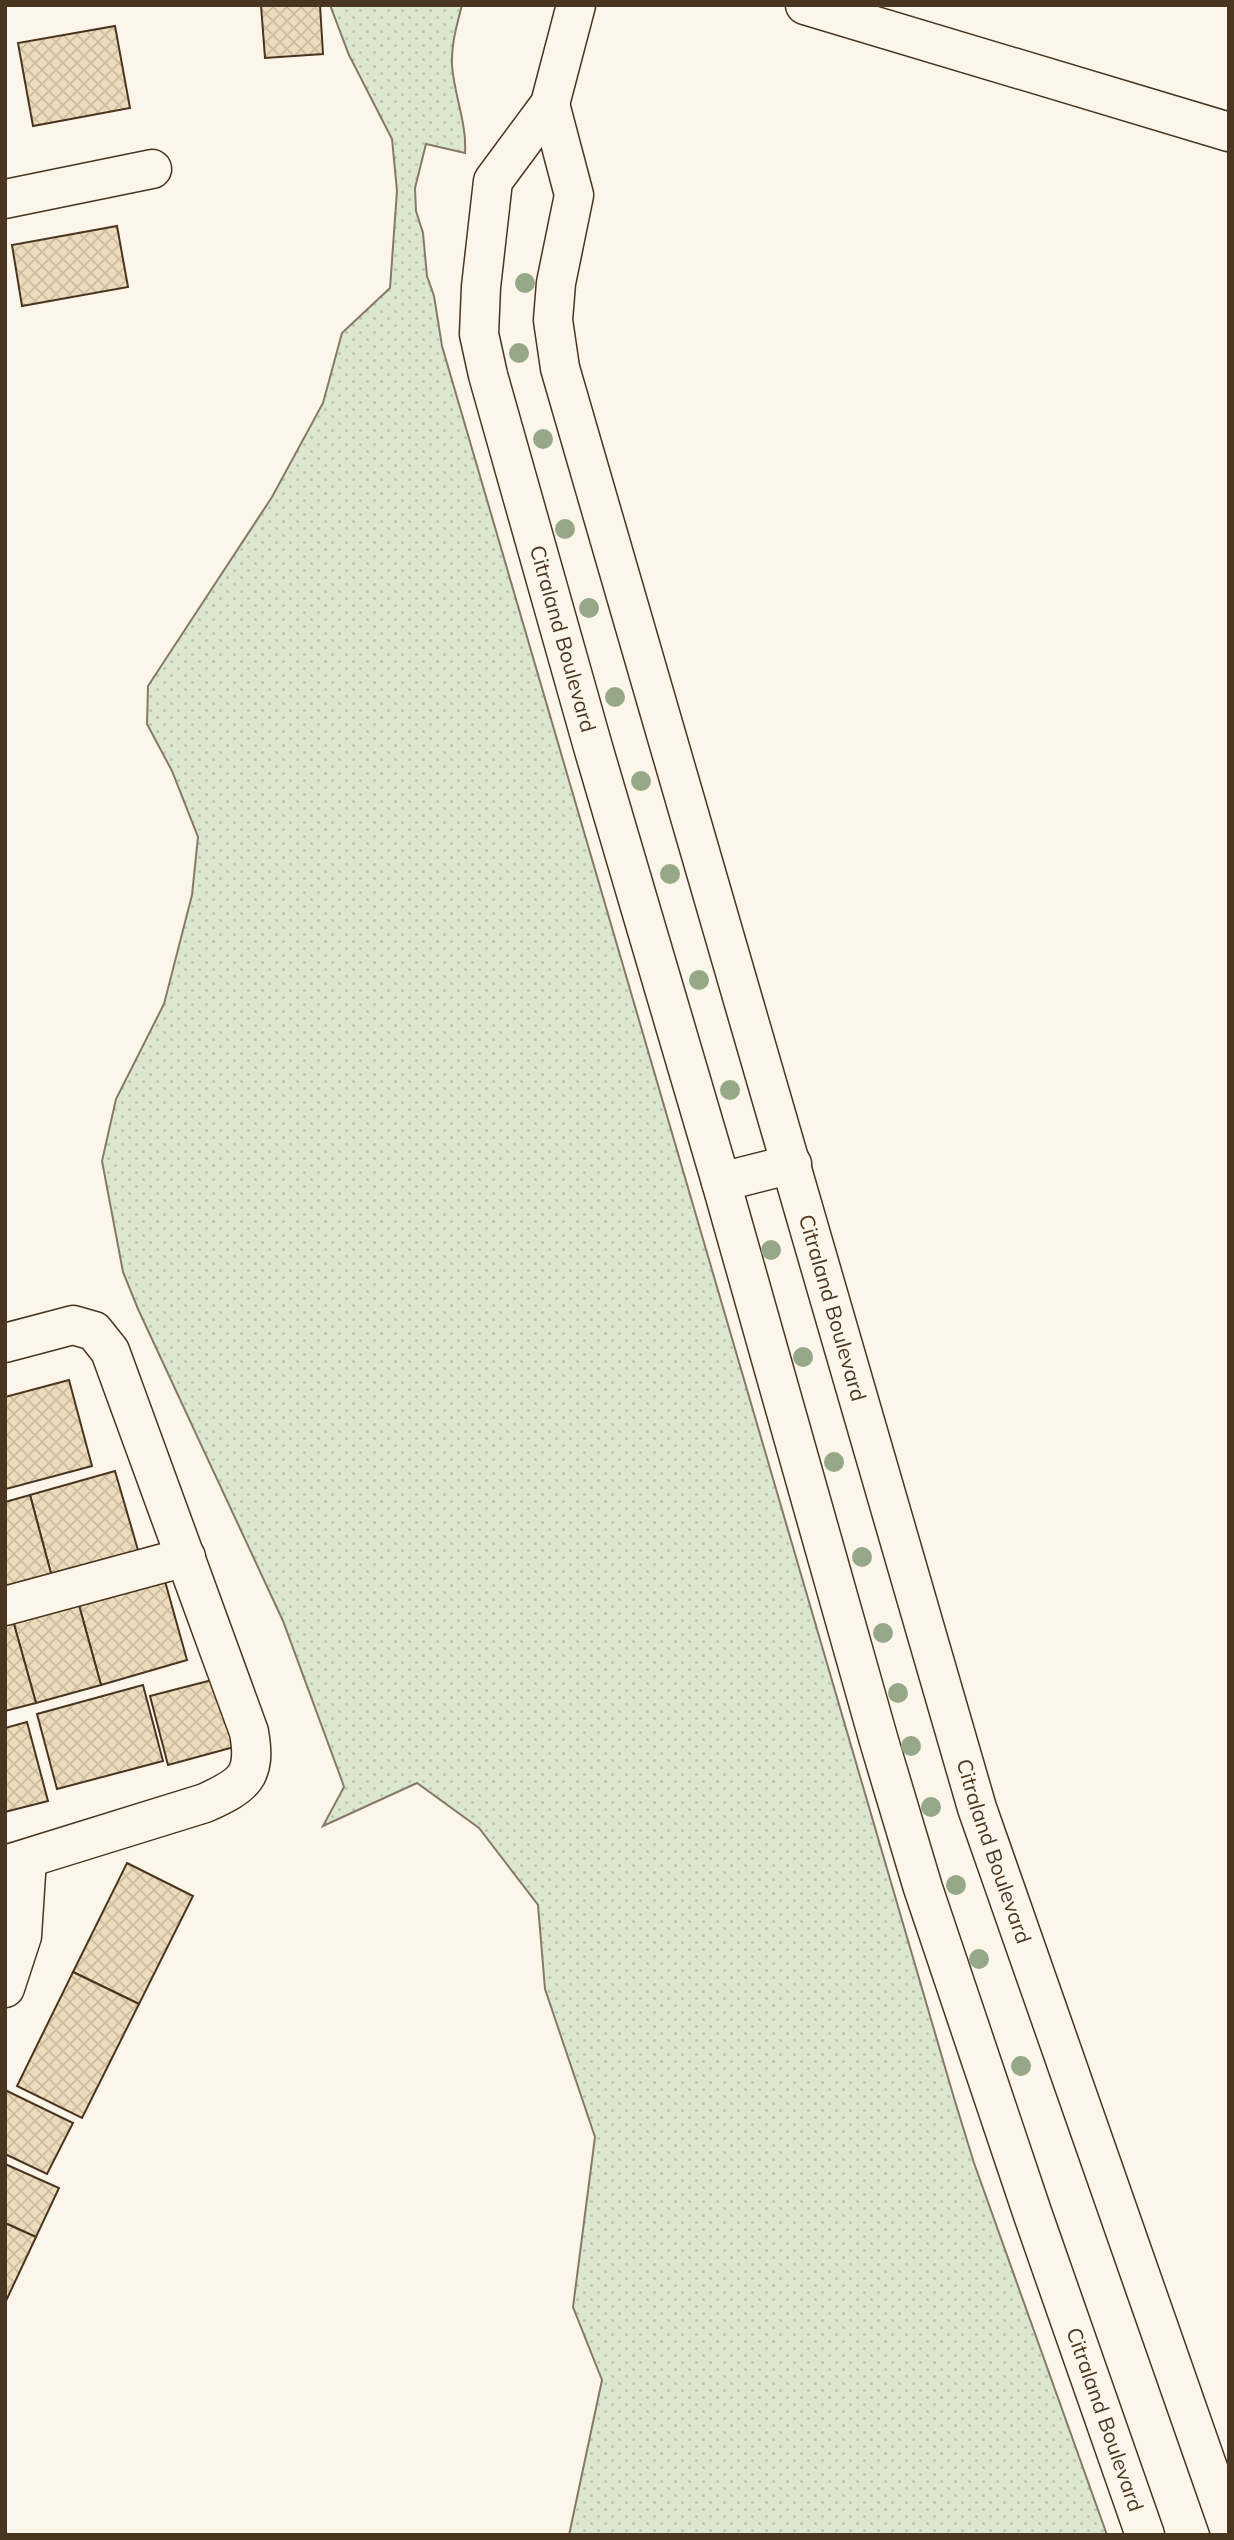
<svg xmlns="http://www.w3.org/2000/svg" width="1234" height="2540" viewBox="0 0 1234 2540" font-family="Mulish,sans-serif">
<defs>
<pattern id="grass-dots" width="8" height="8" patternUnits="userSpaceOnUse" patternTransform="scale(1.75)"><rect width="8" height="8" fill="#dce7d0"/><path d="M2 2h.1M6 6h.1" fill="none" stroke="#bec7b2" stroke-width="1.8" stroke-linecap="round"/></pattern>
<pattern id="building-cross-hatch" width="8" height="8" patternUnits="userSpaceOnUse" patternTransform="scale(1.75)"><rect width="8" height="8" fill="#ecdcbc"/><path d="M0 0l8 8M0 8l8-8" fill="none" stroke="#ccbda1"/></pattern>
</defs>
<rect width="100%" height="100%" fill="#fbf6e9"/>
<!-- grass -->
<path fill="url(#grass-dots)" stroke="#887966" stroke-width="2" d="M330,5H462C457,25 451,44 452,65C454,95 467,123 465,153L426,144L415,188L416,211L423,233L427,276L434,296L442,346L954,2098L974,2163L1107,2535H569L602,2380L573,2307L595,2137L545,1989L538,1905L479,1828L417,1783L323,1826L344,1787L342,1781L283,1621L138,1309L123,1272L102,1161L116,1099L164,1004L192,895L198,837L172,771L147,724L148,686L272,497L323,403L342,333L390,288L397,191L392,139L349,55Z"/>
<!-- building -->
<g fill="url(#building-cross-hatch)" stroke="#4a3520" stroke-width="2">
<polygon points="261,5 320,5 323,54 265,58"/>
<polygon points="115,26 130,108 33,126 18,43"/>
<polygon points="117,226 128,287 22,306 12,245"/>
<polygon points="69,1380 92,1466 6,1489 5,1397"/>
<polygon points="115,1471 140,1557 53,1581 30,1495"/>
<polygon points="30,1495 53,1581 5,1595 5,1502"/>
<polygon points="163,1574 187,1660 101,1685 77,1598"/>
<polygon points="77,1598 101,1685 36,1703 12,1617"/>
<polygon points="12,1617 36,1703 5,1711 5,1618"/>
<polygon points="216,1679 234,1747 168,1765 150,1696"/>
<polygon points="143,1685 163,1761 57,1789 37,1714"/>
<polygon points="27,1722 48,1801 5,1812 5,1728"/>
<polygon points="127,1863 193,1896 139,2004 73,1972"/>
<polygon points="73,1972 139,2004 82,2118 17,2086"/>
<polygon points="5,2090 73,2123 47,2174 5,2154"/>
<polygon points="5,2164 59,2188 36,2237 5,2223"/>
<polygon points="5,2223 36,2237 5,2303"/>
</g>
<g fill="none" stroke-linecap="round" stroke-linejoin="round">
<!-- street casing -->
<g stroke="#4a3520" stroke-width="41">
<g id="street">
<path id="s1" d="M576,5L550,104L493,181L481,287L479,334L488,375L593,747L721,1182L879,1741L923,1888L1033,2215L1145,2535"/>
<polyline points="805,5 1229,132"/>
<path id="s2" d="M550,104L574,195L556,283L553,320L560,368L977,1808L1229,2528"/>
<polyline points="5,199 152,169"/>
<polyline points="721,1182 792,1164"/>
<path d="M5,1343L73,1325L94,1331L110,1351L249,1732C257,1777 244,1785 205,1803L5,1865"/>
<polyline points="5,1606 186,1557"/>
<polyline points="5,1988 22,1936 27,1859"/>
</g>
</g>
<!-- street -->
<use href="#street" stroke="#fbf6e9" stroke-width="38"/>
</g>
<!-- trees -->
<g fill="#96a887">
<circle cx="525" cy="283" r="10"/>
<circle cx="519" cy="353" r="10"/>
<circle cx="543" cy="439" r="10"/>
<circle cx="565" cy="529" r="10"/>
<circle cx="589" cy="608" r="10"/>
<circle cx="615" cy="697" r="10"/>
<circle cx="641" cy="781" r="10"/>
<circle cx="670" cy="874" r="10"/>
<circle cx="699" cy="980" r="10"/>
<circle cx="730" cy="1090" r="10"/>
<circle cx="771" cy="1250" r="10"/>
<circle cx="803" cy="1357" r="10"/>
<circle cx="834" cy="1462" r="10"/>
<circle cx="862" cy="1557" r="10"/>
<circle cx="883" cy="1633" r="10"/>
<circle cx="898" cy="1693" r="10"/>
<circle cx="911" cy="1746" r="10"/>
<circle cx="931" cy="1807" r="10"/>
<circle cx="956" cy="1885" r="10"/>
<circle cx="979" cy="1959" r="10"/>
<circle cx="1021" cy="2066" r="10"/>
</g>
<g text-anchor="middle" stroke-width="5" stroke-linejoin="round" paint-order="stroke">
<!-- street labels -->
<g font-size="21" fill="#4a3520" stroke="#fbf6e9">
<text dy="7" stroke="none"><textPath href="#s1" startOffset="668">Citraland Boulevard</textPath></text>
<text dy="7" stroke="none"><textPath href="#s2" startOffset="1248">Citraland Boulevard</textPath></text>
<text dy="7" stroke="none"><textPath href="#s2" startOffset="1815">Citraland Boulevard</textPath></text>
<text dy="7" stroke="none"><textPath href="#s1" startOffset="2530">Citraland Boulevard</textPath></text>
</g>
</g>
<!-- border -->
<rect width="1234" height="2540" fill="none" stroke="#4a3520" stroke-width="14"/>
</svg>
